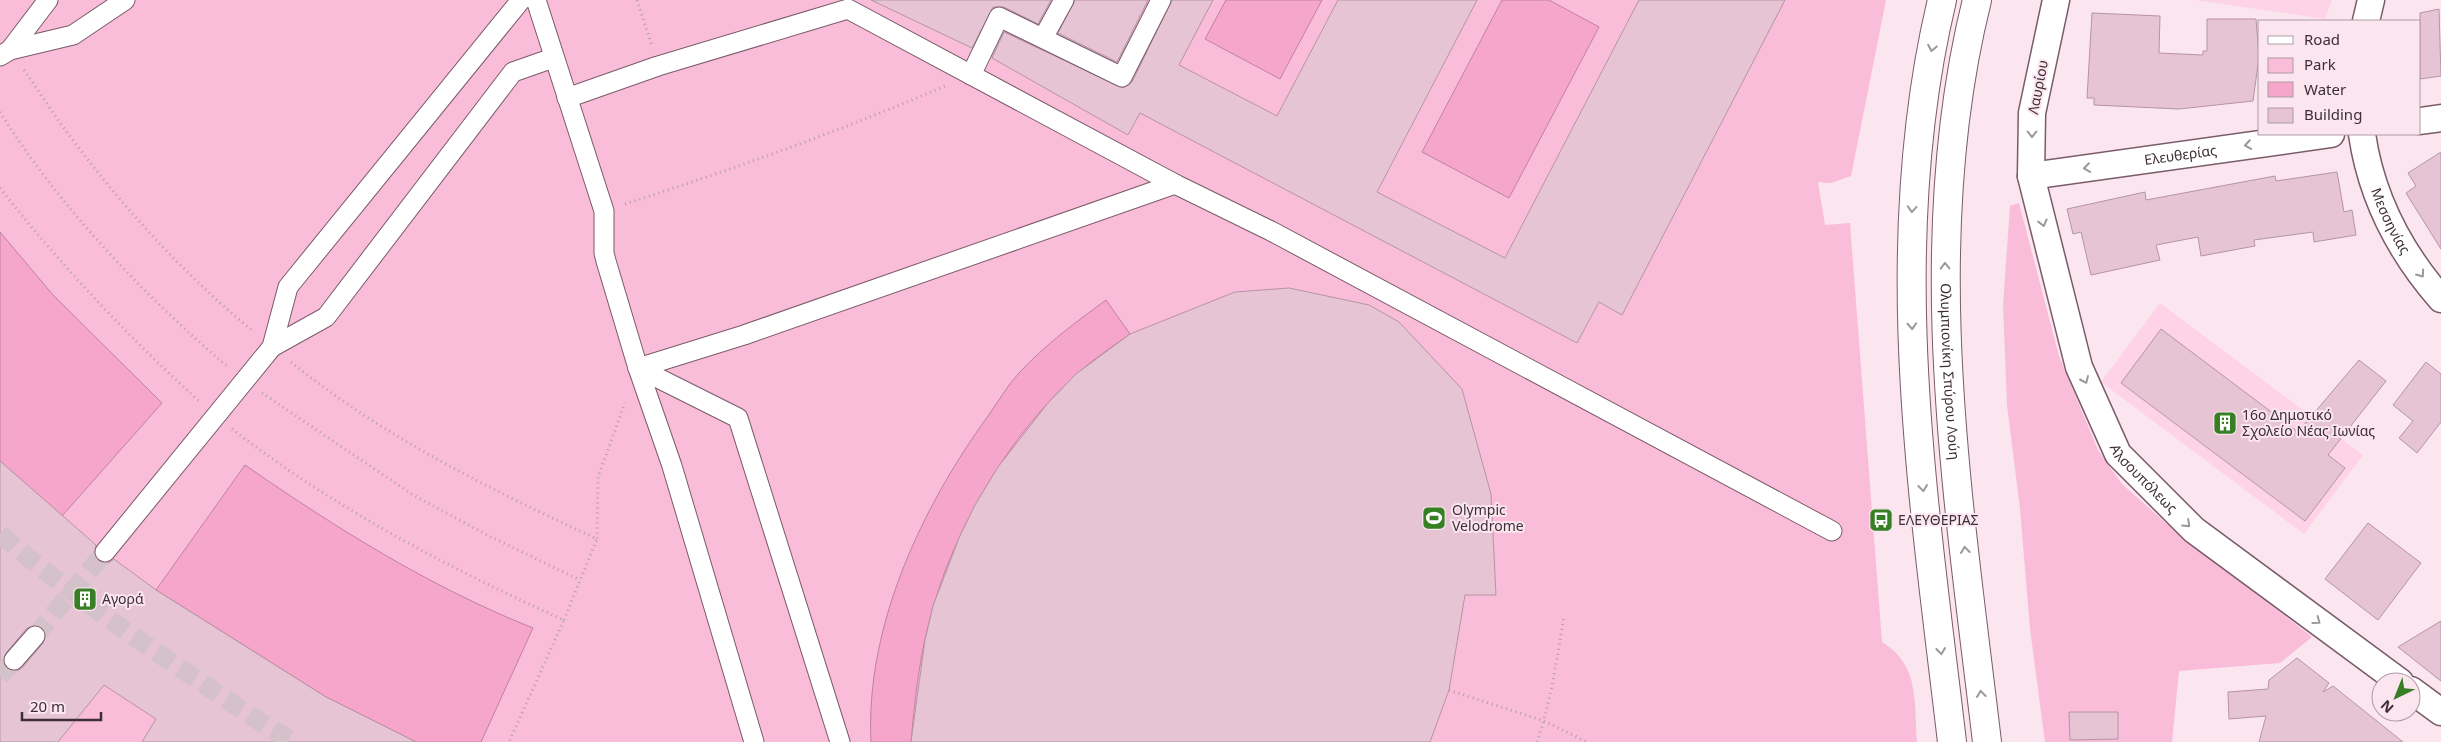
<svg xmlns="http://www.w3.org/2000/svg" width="2441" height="742" viewBox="0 0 2441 742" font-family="'Noto Sans',sans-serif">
<rect width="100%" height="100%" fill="#fbe5ef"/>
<!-- built -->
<g fill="#ffd3e7">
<polygon points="2195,0 2332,0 2325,19"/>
<polygon points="2160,303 2363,455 2304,534 2101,382"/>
</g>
<!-- green -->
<g fill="#fabdd9">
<path d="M0,0H1886L1851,176L1831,183L1818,182L1825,225L1850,223L1882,642C1920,665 1914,702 1917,742H0Z"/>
<polygon points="2019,203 2059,356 2098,450 2122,484 2166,523 2312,637 2280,663 2179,671 2172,742 2045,742 2030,629 2020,509 2007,405 2003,305 2010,206"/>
</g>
<!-- water -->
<g fill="#f6a5cb" stroke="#be829e">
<polygon points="1226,0 1322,0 1280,79 1205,39"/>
<polygon points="1502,0 1549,0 1599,27 1509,198 1422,152"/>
<polygon points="0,232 53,295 162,403 62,516 0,461"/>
<path d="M1106,300L1130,334C1112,347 1092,360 1076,375C1010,435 957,523 933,608C920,651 915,697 911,742H871C865,627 922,507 988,416C998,402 1007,386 1019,373C1045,345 1076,322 1106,300Z"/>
<path d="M245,465C336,528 430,587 533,628L481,742H416L326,697L156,590Z"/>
</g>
<!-- building -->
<g fill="#e7c4d3" stroke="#b594a3" fill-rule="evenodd">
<polygon points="871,0 1051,0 1038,24 1004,7 993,7 972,48"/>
<polygon points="1075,0 1148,0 1117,62 1058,33"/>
<polygon points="1172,0 1213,0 1179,65 1277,116 1338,0 1477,0 1377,192 1505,258 1639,0 1785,0 1622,315 1599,302 1577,343 1140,113 1128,135 992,58 1004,32 1123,88 1132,82"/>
<polygon points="2439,9 2441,76 2420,79 2420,13"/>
<polygon points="2092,13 2160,16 2159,53 2203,55 2203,51 2207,51 2207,19 2256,19 2259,57 2253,101 2179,109 2094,105 2094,98 2087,98"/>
<polygon points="2441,152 2441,249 2406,193 2416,186 2408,173"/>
<polygon points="2337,172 2344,212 2352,210 2356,235 2314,242 2313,232 2254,240 2255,246 2201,256 2198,237 2156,245 2160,260 2091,275 2081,232 2073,234 2067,209 2145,192 2146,200 2275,176 2276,181"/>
<polygon points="1289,288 1369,305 1399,322 1462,389 1491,494 1496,595 1465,595 1449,690 1430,742 911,742 925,640 933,606 959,538 975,505 998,467 1048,403 1076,374 1130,334 1235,292"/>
<polygon points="2161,329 2298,432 2359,360 2386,381 2328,455 2345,468 2305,521 2121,383"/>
<polygon points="2426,362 2441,374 2441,422 2417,453 2399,438 2413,421 2393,405"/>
<path d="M0,461L96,545L94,556L98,561L109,563L114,559L156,590L326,697L416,742H142L156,719L104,685L58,742H0ZM38,625L46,633L43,643L22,668L17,671L7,669L3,663L6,653L27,628Z"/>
<polygon points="2368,523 2421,563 2378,620 2325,579"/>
<polygon points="2441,621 2441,681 2398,647"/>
<polygon points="2297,658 2329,683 2323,692 2333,686 2403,742 2259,742 2266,716 2229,719 2228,692 2268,689 2269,680"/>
<polygon points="2069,712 2118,712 2118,739 2070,740"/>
</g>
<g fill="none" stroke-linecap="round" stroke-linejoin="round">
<!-- pedestrian-tunnel -->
<g stroke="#d5c1ca" stroke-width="19" stroke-dasharray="19 9" stroke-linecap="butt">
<path d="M0,534C59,584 121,629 186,672C221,696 257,721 294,742"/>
<polyline points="35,636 105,552"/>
<polyline points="0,677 14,660"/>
</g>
<!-- pedestrian casing -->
<g stroke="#7a5b69" stroke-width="21">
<g id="pedestrian">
<polyline points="536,0 604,211 604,253 606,261 638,368 672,466 754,742"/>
<polyline points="1043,38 1064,0"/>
<polyline points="10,50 48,0"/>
<polyline points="0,56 10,50 73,35 125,0"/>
<polyline points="971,75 999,17 1122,77 1161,0"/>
<polyline points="567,98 658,66 848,9 1175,184"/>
<polyline points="272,347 288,287 521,0"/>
<polyline points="638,368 744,335 1175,184 1271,231 1832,531"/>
<polyline points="638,368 738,418 840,742"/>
<polyline points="105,552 272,347 326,317 513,72 553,58"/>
<polyline points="14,660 35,636"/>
</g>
</g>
<!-- minor casing -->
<g stroke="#7a5b69" stroke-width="29">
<g id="minor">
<path id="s1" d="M2056,0L2032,113L2031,176L2079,367L2118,454L2194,530L2400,682"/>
<polyline points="2366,21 2371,0"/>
<polyline points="2420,121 2441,118"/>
<path id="s2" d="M2362,134C2371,196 2400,252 2441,299"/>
<path id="s3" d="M2031,176L2331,134"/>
<polyline points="2411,690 2441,712"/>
</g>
</g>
<!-- secondary casing -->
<g stroke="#7a5b69" stroke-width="30">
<g id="secondary">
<path d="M1942,0C1883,247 1923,494 1952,742"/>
<path id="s4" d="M1977,0C1916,244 1958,496 1987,742"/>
</g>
</g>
<!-- path -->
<g stroke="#b29fa8" stroke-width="3" stroke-dasharray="1 4" stroke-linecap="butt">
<polyline points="637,0 652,46"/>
<path d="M24,70C39,91 53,114 69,135C123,207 184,275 253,331"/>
<path d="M0,112C58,205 143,295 227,366"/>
<path d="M0,188C60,264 127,336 199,401"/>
<path d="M625,204C734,169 840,131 945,86"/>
<path d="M291,362C383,437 490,489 597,539L598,477L625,403"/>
<polyline points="262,393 413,495 489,536 580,580"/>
<path d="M232,429C333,507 448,568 564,620L509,742"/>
<polyline points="564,620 597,539"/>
<polyline points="1449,690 1544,721 1587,742"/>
<path d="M1537,742C1551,701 1557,659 1564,616"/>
</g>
<!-- pedestrian -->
<use href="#pedestrian" stroke="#fff" stroke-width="19"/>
<!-- minor -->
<use href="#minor" stroke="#fff" stroke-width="26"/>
<!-- secondary -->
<use href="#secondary" stroke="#fff" stroke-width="28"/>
</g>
<!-- one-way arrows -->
<defs><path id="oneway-chevron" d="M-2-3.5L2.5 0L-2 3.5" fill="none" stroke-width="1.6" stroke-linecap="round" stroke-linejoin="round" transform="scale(1.25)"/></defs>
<g stroke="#9e979a">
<use href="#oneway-chevron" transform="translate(1932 48) rotate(101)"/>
<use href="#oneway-chevron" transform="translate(2032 134) rotate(90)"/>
<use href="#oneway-chevron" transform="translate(2248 145) rotate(172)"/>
<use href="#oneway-chevron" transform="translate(2087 168) rotate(172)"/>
<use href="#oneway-chevron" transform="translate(1912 209) rotate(94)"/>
<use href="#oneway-chevron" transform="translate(2043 223) rotate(76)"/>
<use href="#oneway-chevron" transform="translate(1945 266) rotate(-91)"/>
<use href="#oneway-chevron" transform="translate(2421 274) rotate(55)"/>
<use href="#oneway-chevron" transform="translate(1912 326) rotate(87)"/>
<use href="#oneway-chevron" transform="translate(2085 380) rotate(66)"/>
<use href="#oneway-chevron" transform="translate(1923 488) rotate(83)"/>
<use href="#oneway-chevron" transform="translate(2187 524) rotate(43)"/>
<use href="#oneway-chevron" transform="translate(1965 550) rotate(-97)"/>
<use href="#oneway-chevron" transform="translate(2317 621) rotate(36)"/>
<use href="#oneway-chevron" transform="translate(1941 651) rotate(83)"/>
<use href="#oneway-chevron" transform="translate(1981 694) rotate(-97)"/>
</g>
<!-- icons -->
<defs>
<g id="building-square" transform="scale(1.25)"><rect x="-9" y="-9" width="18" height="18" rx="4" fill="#377f24" stroke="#fbe5ef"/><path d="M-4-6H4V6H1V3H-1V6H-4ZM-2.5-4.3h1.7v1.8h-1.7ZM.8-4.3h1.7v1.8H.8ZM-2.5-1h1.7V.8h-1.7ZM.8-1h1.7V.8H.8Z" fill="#fff"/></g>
<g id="stadium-square" transform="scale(1.25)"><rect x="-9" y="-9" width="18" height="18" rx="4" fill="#377f24" stroke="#fbe5ef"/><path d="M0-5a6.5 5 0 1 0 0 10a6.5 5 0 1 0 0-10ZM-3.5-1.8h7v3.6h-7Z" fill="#fff"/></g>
<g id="bus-square" transform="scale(1.25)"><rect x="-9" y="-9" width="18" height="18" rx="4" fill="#377f24" stroke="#fbe5ef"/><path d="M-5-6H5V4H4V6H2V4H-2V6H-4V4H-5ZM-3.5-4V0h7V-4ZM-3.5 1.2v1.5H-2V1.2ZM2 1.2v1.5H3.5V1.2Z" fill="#fff"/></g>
</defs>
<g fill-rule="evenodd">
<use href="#building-square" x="2225" y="423"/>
<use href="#stadium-square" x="1434" y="518"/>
<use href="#bus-square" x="1881" y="520"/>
<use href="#building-square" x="85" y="599"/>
</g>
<g text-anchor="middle" stroke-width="4" stroke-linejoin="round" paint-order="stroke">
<!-- street labels -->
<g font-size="14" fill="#3d2f35" stroke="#fbe5ef">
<text transform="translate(2038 87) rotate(-79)" y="5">Λαυρίου</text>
<text dy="5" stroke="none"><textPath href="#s3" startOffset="151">Ελευθερίας</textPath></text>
<text dy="5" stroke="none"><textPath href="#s2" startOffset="92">Μεσσηνίας</textPath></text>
<text dy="5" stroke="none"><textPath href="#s4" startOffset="374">Ολυμπιονίκη Σπύρου Λούη</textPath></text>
<text dy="5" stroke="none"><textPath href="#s1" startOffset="506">Αλσουπόλεως</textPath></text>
</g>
<!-- poi labels -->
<g font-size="14" fill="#3d2f35" stroke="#fbe5ef" text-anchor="start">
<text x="2242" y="420">16ο Δημοτικό<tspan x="2242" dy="16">Σχολείο Νέας Ιωνίας</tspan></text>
<text x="1452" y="515">Olympic<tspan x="1452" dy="16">Velodrome</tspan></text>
<text x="1898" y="525">ΕΛΕΥΘΕΡΙΑΣ</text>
<text x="102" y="604">Αγορά</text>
</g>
</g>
<!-- legend -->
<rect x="2258" y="20" width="162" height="115" fill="#fbe5ef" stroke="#af9ca5"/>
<rect x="2268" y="36" width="25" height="8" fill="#ffffff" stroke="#af9ca5"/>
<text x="2304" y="45" font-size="15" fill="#3d2f35">Road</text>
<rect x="2268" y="58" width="25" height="15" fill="#fabdd9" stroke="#af9ca5"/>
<text x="2304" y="70" font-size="15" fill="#3d2f35">Park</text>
<rect x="2268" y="82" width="25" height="15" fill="#f6a5cb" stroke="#af9ca5"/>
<text x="2304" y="95" font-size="15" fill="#3d2f35">Water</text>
<rect x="2268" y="108" width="25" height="15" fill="#e7c4d3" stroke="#af9ca5"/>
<text x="2304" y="120" font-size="15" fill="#3d2f35">Building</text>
<!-- north arrow -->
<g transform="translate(2396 697) rotate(223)"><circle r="24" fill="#fbe5ef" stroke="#af9ca5"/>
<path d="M0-4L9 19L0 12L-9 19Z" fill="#377f24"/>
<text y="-8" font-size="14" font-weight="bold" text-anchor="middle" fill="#3d2f35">N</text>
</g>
<!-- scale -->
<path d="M22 712v8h79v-8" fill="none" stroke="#3d2f35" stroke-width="2.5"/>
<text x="30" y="712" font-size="15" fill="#3d2f35" stroke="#fbe5ef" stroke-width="4" paint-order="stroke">20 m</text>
</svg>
